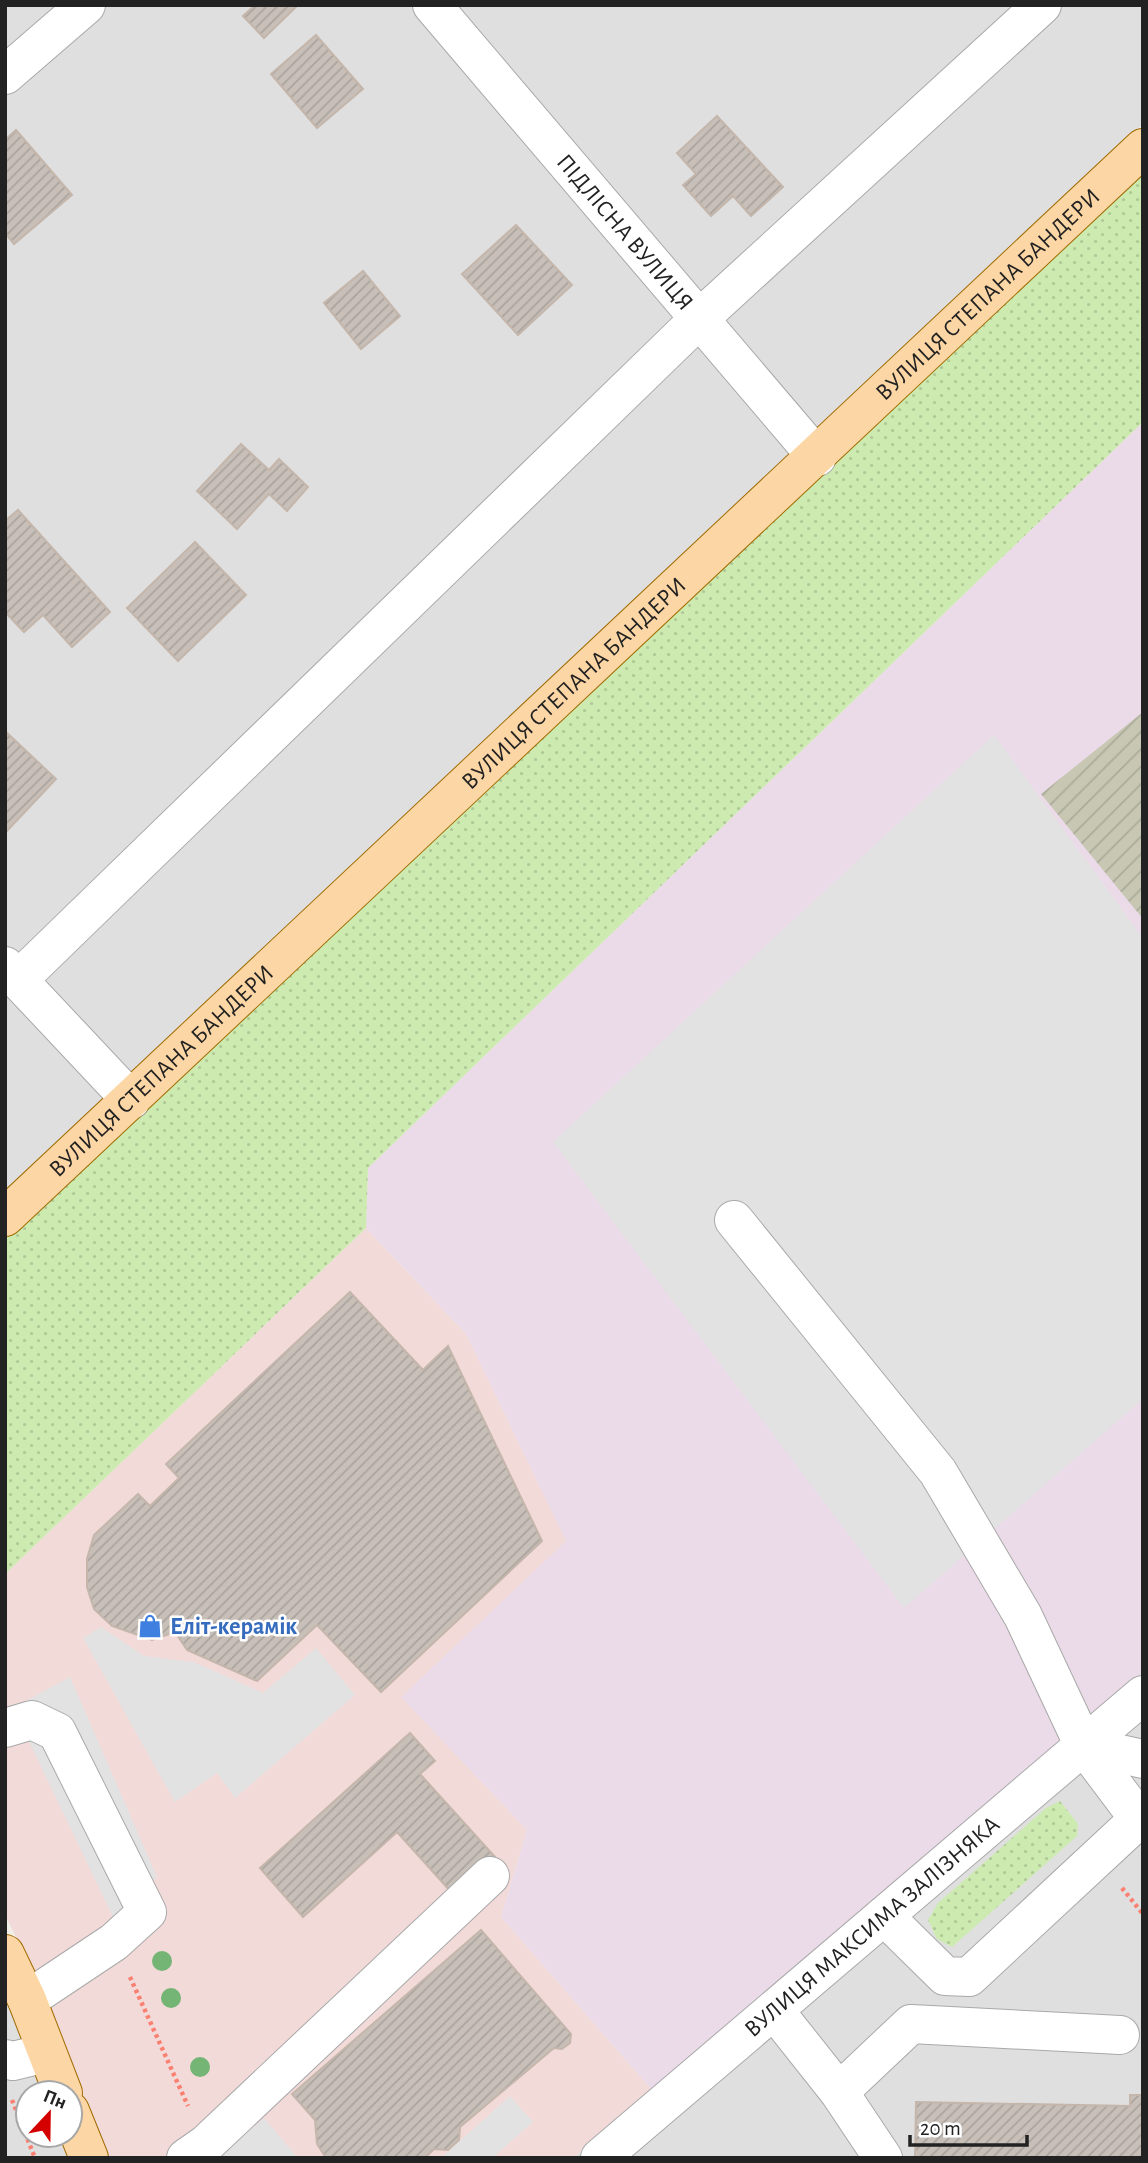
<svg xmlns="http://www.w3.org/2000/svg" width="1148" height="2163" viewBox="0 0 1148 2163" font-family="'Alegreya Sans',sans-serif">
<defs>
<pattern id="construction-furrows" width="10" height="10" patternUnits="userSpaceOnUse" patternTransform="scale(1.75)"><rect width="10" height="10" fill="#c7c7b4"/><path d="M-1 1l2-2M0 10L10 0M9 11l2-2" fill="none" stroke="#abab9a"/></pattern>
<pattern id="grass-dots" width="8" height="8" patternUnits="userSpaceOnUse" patternTransform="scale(1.75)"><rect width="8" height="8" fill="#cdebb0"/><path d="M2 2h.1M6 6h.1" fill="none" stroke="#b0c997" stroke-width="1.8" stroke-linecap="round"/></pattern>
<pattern id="building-hatch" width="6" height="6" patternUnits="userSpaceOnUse" patternTransform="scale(1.75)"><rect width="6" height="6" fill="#c7bfb8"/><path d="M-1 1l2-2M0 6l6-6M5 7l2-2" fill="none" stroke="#aba49e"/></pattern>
</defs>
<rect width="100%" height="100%" fill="#f2efe9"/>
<!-- residential -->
<g fill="#e0dfdf">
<polygon points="5,5 1143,5 1143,124 5,1192"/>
<polygon points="1143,1672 1143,2158 573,2158 652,2090"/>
<polygon points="5,1995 43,2093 28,2093 28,2135 61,2135 70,2158 5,2158"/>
</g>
<!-- commercial -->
<polygon fill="#f2dad9" points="366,1228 466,1334 567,1542 402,1697 527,1830 501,1917 652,2090 573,2158 105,2158 44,1993 5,1915 5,1574"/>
<!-- industrial -->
<polygon fill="#ebdbe8" points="1143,422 1143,1672 652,2090 501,1917 527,1830 401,1697 566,1541 466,1334 366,1228 368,1168"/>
<!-- construction -->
<polygon fill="url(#construction-furrows)" points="1143,712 1143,919 1041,794"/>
<!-- grass -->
<g fill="url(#grass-dots)">
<polygon points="1143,154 1143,422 368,1168 366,1228 5,1574 5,1236"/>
<polygon points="1060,1801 1078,1824 1077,1836 952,1947 937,1939 928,1920 938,1903 1046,1808"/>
</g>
<!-- parking -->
<g fill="#e2e2e2">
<polygon points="994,735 1143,938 1143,1399 904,1608 553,1142"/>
<polygon points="101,1627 144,1656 194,1662 263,1693 316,1648 355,1695 235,1798 217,1773 175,1802 83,1638"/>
<polygon points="70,1677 157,1877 113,1917 13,1708"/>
<polygon points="510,2096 533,2122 492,2158 441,2158"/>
<polygon points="264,2118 298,2158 226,2158 224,2153"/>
</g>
<!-- building -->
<g fill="url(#building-hatch)" stroke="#c4b6ab" stroke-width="2">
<polygon points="255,5 298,5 264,38 243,16"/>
<polygon points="316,35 363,89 317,128 271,74"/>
<polygon points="717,116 783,187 751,216 733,196 711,216 683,185 696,174 677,153"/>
<polygon points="16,130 72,195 14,244 5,233 5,140"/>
<polygon points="516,225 572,285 518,335 462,274"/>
<polygon points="363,271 400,316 361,349 324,303"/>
<polygon points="241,444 269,470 279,459 308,487 287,511 269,494 237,529 197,491"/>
<polygon points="18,510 110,612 72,647 43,615 24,632 5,612 5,521"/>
<polygon points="195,542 246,595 178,661 127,608"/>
<polygon points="5,731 56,779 5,833"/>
<polygon points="350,1292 423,1370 448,1346 542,1541 381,1692 317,1625 257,1681 187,1650 175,1632 152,1640 112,1626 94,1609 87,1587 87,1559 94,1535 138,1494 150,1506 179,1478 166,1464"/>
<polygon points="410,1733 435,1761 420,1774 495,1857 453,1894 397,1832 303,1917 260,1868"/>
<polygon points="481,1930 571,2034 570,2043 562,2049 554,2048 460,2127 459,2140 448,2150 434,2149 425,2158 326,2158 317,2144 315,2120 292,2094"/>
<polygon points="1130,2095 1143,2095 1143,2158 915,2158 916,2102 1130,2106"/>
</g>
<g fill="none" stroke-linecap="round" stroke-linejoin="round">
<!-- minor casing -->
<g stroke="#a9a9a9" stroke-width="40">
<g id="minor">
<path id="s1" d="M432,5L817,457"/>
<polyline points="5,75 86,5"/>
<polyline points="5,966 131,1100"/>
<polyline points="18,980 699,319 1042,5"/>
<polyline points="734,1220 938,1472 1023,1616 1084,1746 1139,1819 969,1977 945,1976 884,1916"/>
<polyline points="5,1728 32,1720 57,1732 147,1912 114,1942 27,2000"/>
<polyline points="1084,1746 1143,1759"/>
<polyline points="774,2010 839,2092 883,2158"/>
<polyline points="5,2059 13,2061 46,2053"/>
<polyline points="839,2092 911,2024 1120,2035"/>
<polyline points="186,2158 206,2144 490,1876"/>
<path id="s2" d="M600,2158L1143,1695"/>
</g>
</g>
<!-- major casing -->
<g stroke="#a06b00" stroke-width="40">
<g id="major">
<path id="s3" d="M5,1217L1143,148"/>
<polyline points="5,1954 27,2000 63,2093"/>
<polyline points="70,2111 89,2158"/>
</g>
</g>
<!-- path -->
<g stroke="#fa8072" stroke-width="4.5" stroke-dasharray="3.5 3.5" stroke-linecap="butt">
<polyline points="1122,1888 1143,1914"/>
<polyline points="130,1977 188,2106"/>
<polyline points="12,2100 35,2158"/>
</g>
<!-- minor -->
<use href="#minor" stroke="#fff" stroke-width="38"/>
<!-- major -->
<use href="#major" stroke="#fcd6a4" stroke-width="38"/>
</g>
<!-- trees -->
<g fill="#74b475">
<circle cx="162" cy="1961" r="10"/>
<circle cx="171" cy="1998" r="10"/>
<circle cx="200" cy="2067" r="10"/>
</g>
<!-- icons -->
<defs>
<g id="shop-bare" transform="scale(1.89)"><path d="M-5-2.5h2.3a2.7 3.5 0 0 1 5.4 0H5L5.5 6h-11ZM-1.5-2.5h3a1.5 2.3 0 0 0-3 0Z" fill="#3f7fe0" stroke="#fff" stroke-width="2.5" paint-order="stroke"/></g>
</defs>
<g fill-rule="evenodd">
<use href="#shop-bare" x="150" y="1626"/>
</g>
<g text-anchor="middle" stroke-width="5" stroke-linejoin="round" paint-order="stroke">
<!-- street labels -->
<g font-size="24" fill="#222" stroke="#fff">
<text dy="8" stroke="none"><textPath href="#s1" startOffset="298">ПІДЛІСНА ВУЛИЦЯ</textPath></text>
<text dy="8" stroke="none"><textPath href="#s3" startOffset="1348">ВУЛИЦЯ СТЕПАНА БАНДЕРИ</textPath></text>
<text dy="8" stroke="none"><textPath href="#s3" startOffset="780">ВУЛИЦЯ СТЕПАНА БАНДЕРИ</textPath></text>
<text dy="8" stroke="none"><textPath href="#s3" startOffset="214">ВУЛИЦЯ СТЕПАНА БАНДЕРИ</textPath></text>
<text dy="8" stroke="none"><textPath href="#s2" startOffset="357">ВУЛИЦЯ МАКСИМА ЗАЛІЗНЯКА</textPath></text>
</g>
<!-- shop labels -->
<g font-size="24" font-weight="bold" fill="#366cbe" stroke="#fff" text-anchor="start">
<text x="170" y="1634">Еліт-керамік</text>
</g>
</g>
<!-- border -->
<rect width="1148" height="2163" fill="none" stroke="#222222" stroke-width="14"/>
<!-- north arrow -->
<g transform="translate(49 2114) rotate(22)"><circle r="33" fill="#ffffff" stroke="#a7a7a7" stroke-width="2"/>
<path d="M0-5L12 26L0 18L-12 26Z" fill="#d40000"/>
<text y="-10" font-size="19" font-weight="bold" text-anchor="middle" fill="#222222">Пн</text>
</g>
<!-- scale -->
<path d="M910 2135v10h117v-10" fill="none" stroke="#222222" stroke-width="3.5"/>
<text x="920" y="2135" font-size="21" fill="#222222" stroke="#ffffff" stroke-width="5" paint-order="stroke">20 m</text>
</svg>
